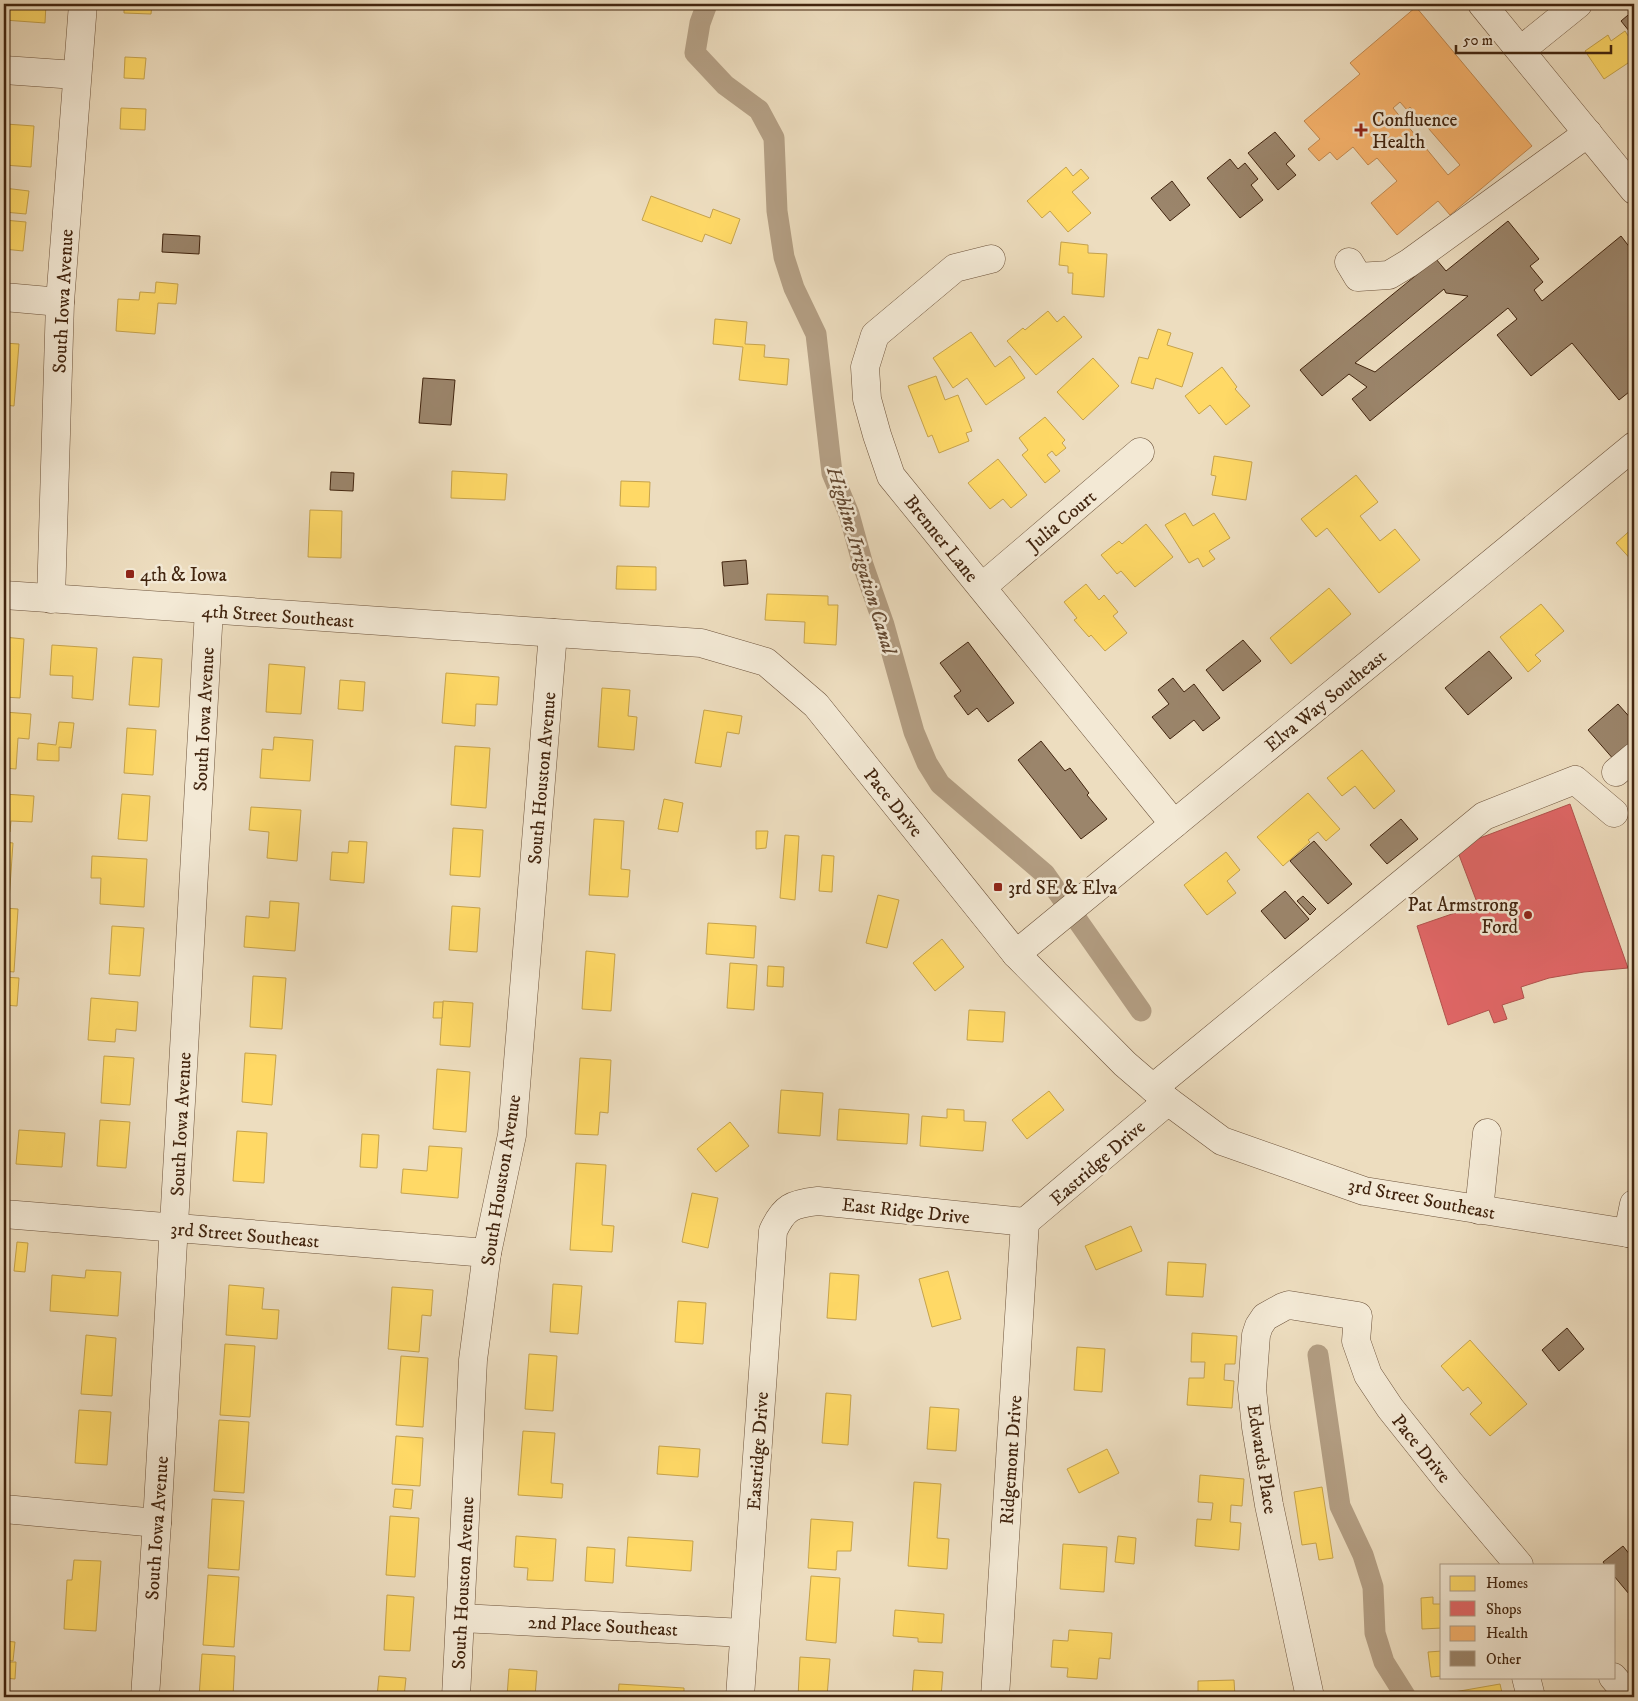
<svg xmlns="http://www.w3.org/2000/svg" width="1638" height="1701" viewBox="0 0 1638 1701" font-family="'IM FELL DW Pica',serif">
<rect width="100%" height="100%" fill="#edddbf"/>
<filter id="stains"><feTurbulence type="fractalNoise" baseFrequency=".004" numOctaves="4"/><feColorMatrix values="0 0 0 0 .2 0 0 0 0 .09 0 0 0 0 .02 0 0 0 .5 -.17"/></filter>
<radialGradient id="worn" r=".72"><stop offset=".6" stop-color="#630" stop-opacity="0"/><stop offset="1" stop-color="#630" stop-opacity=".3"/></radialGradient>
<!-- homes -->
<g fill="#ffd966" stroke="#c6a34c">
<polygon points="4,4 46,4 45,23 4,20"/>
<polygon points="124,4 152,4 151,14 124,13"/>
<polygon points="1625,31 1634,45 1634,59 1604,79 1585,51 1608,35 1611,41"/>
<polygon points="125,57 146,58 144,79 124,78"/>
<polygon points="121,108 146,109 145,130 120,129"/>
<polygon points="6,124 34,126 31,167 4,165"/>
<polygon points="1066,167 1073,176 1081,169 1089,178 1072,192 1091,213 1068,232 1050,211 1042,218 1027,201"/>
<polygon points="4,188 29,191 26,214 4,212"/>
<polygon points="651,196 710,218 713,209 740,219 731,244 705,234 702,242 642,220"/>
<polygon points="4,220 26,222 23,251 4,249"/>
<polygon points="1061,242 1088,245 1088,253 1107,254 1104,297 1072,294 1073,273 1068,273 1068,266 1059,265"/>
<polygon points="156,282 178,284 176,304 158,303 155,334 116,331 118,299 139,300 140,292 155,293"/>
<polygon points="1048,311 1057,322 1064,316 1082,337 1036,375 1007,341 1023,328 1025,330"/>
<polygon points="715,319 747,322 745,344 765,345 764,357 789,359 787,385 739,380 743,347 713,344"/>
<polygon points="1158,329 1171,333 1167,345 1193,353 1182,387 1156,378 1153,389 1131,383 1139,357 1148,359"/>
<polygon points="971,332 995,367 1010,356 1025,378 986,405 967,378 953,388 933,358"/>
<polygon points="4,343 19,344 14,406 4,405"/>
<polygon points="1093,358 1119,386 1083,420 1057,392"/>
<polygon points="1222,367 1237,387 1235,389 1250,406 1226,425 1210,405 1199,414 1185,396"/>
<polygon points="936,376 945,400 958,395 972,431 966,433 969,441 939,453 932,435 928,437 908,386"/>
<polygon points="1045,417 1065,440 1062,443 1066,448 1056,456 1052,451 1047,455 1060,471 1045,483 1022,455 1028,450 1019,438"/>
<polygon points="1214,456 1252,462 1246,500 1212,495 1216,476 1211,475"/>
<polygon points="998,459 1027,495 1011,508 1003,499 990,509 968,483"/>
<polygon points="452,471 507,474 505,500 451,498"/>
<polygon points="1356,475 1378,502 1360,516 1380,541 1395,529 1420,560 1379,593 1327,528 1316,537 1301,519"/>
<polygon points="621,481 650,482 649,507 620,506"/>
<polygon points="310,510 342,511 341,558 308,557"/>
<polygon points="1185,513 1193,526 1214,513 1230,538 1209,551 1215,559 1203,567 1198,558 1189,563 1165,525"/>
<polygon points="1146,524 1173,557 1135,587 1121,571 1117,574 1101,555 1119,541 1122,544"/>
<polygon points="1634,527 1634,563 1616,543"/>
<polygon points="617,566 656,567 656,590 616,589"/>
<polygon points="1086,584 1099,600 1104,595 1118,612 1113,616 1127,633 1105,651 1091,635 1089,637 1074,620 1077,618 1064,602"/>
<polygon points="1329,588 1351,614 1291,664 1270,638"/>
<polygon points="767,594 828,596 828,605 838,605 836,645 804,643 805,622 765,620"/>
<polygon points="1541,604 1564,631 1535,655 1541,661 1528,672 1500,637"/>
<polygon points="4,637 24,639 20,698 4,697"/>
<polygon points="52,645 97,648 93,700 72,698 73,676 50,675"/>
<polygon points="133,657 162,659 159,707 129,705"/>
<polygon points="269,664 305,667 301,714 266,712"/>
<polygon points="446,673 499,677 497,705 476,704 475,726 442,723"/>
<polygon points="340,680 365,682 363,711 338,709"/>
<polygon points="602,688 630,690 628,716 637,717 634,750 598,747"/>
<polygon points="704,710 742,716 739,734 727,732 721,767 695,763"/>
<polygon points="4,712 31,714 29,739 18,738 16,769 4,768"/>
<polygon points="59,722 74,723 71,748 59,747 59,761 37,760 38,743 56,745"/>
<polygon points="127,728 156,730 153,775 124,773"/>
<polygon points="274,737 313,740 310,781 260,778 262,749 273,750"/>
<polygon points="455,746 490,748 486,808 451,805"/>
<polygon points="1362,750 1395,791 1374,809 1355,786 1342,796 1327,778"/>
<polygon points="1308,793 1340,829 1326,841 1318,832 1308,840 1310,842 1283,866 1257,837"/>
<polygon points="4,794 34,796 32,822 11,821 10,832 4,831"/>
<polygon points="122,794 150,796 147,841 118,839"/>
<polygon points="664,799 683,803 678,832 658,829"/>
<polygon points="251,807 301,810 297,861 267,858 269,832 249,830"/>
<polygon points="594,819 624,821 621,869 630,870 628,897 589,895"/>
<polygon points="453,828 483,830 480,877 450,875"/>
<polygon points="756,831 768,831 766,848 756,849"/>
<polygon points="785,835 799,836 795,900 780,898"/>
<polygon points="349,841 367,842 364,883 330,880 332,852 348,853"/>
<polygon points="4,842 13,843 9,901 4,901"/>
<polygon points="1226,852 1240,870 1227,881 1236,893 1207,915 1184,885"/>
<polygon points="822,855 834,856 832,892 819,891"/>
<polygon points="92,856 147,859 144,907 100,904 101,878 91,878"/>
<polygon points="878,895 899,900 887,948 866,943"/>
<polygon points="270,901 299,903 295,951 244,947 246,916 269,918"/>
<polygon points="452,906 480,908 477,952 449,950"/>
<polygon points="4,908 18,909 14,972 4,971"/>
<polygon points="708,923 756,926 754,958 706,954"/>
<polygon points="112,926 144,928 140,976 109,974"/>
<polygon points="942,939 964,967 935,991 913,963"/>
<polygon points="586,951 615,954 611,1011 582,1009"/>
<polygon points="730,963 757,965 754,1010 727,1008"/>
<polygon points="768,966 784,967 783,987 767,986"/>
<polygon points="253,976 286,978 282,1029 250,1027"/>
<polygon points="4,977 19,978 17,1006 4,1005"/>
<polygon points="91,998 138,1002 136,1031 116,1029 115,1042 88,1040"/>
<polygon points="443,1001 473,1003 470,1047 440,1045"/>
<polygon points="434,1002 443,1002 442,1018 433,1018"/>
<polygon points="969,1010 1005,1012 1003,1042 967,1040"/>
<polygon points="245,1053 276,1055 272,1105 242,1102"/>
<polygon points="104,1056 134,1058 130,1105 101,1103"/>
<polygon points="580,1058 611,1060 608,1113 600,1112 598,1135 575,1134"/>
<polygon points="437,1069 470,1072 466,1132 433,1129"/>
<polygon points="781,1090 823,1093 820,1136 778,1133"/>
<polygon points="1049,1091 1064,1110 1027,1139 1012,1120"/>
<polygon points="839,1109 909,1114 907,1144 837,1140"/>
<polygon points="947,1109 964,1110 964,1121 986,1122 983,1151 920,1146 922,1116 947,1118"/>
<polygon points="100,1120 130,1122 126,1168 97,1166"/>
<polygon points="730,1122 749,1146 716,1172 697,1149"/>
<polygon points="19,1130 65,1133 62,1167 16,1164"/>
<polygon points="237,1131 267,1133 264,1183 233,1181"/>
<polygon points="362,1134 379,1135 377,1168 360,1167"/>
<polygon points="429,1146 462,1148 458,1198 401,1193 403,1169 427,1171"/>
<polygon points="576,1163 606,1165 602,1225 614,1226 612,1252 570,1250"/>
<polygon points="692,1193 718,1198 708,1248 682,1242"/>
<polygon points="1131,1226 1142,1251 1096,1270 1085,1246"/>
<polygon points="17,1242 28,1243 25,1272 14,1271"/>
<polygon points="1168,1262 1206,1264 1203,1297 1166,1295"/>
<polygon points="86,1270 121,1272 118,1316 50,1311 52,1275 85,1278"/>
<polygon points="948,1271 961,1319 932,1327 919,1279"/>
<polygon points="830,1273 859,1275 856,1320 827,1318"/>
<polygon points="553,1284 582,1286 578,1334 550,1332"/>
<polygon points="229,1285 264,1288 262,1309 279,1310 277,1339 226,1335"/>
<polygon points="392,1287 433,1290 431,1316 422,1315 419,1352 388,1349"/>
<polygon points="678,1301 706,1303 703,1344 675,1342"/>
<polygon points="1192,1333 1237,1336 1235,1364 1225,1364 1224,1380 1234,1381 1232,1408 1187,1405 1189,1378 1204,1378 1205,1362 1191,1362"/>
<polygon points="86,1335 116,1338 112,1396 81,1394"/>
<polygon points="1470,1340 1527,1404 1490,1436 1470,1414 1482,1403 1468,1387 1463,1391 1441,1366"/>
<polygon points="225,1344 255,1346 250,1417 220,1415"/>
<polygon points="1077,1347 1105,1349 1102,1392 1074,1390"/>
<polygon points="529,1354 557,1356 553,1411 525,1409"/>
<polygon points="401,1356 428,1358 423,1427 396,1425"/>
<polygon points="826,1393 851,1395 848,1445 822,1443"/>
<polygon points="930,1407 959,1409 956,1451 927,1449"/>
<polygon points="79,1410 111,1412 107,1465 75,1463"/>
<polygon points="219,1420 249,1422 244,1493 214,1491"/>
<polygon points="523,1431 555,1433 551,1483 563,1484 562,1498 518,1495"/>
<polygon points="396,1436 423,1438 420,1486 392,1484"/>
<polygon points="659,1446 700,1449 698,1477 657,1474"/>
<polygon points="1107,1449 1119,1473 1079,1493 1067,1469"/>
<polygon points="1200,1475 1244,1479 1242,1506 1231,1505 1230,1522 1241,1523 1239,1550 1195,1546 1197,1519 1211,1520 1213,1503 1198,1502"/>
<polygon points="914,1482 941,1484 937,1538 949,1539 947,1569 908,1566"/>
<polygon points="1322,1487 1333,1558 1319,1560 1316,1543 1302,1545 1294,1492"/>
<polygon points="395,1489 413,1490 411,1509 393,1507"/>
<polygon points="212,1499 244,1501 239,1570 208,1568"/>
<polygon points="390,1516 419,1518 415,1577 386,1575"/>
<polygon points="811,1519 853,1522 851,1551 837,1551 836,1570 808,1568"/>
<polygon points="516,1536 556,1539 553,1581 527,1580 528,1568 514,1567"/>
<polygon points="1118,1536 1136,1538 1134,1564 1115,1562"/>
<polygon points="628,1537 693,1541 691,1571 626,1566"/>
<polygon points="1063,1544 1107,1547 1104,1592 1060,1589"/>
<polygon points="587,1547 615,1549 613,1583 585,1581"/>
<polygon points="74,1560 101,1561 96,1631 64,1629 67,1580 72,1580"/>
<polygon points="208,1575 239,1577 234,1647 203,1645"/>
<polygon points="811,1576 840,1578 836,1643 806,1640"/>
<polygon points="387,1595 414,1597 410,1651 384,1650"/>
<polygon points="1433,1597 1433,1604 1442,1604 1442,1628 1422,1629 1421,1598"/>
<polygon points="895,1610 944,1614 942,1643 918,1642 918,1638 893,1636"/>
<polygon points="1069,1630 1112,1633 1110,1659 1099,1658 1097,1679 1067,1677 1068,1668 1051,1667 1053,1640 1068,1641"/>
<polygon points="4,1641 15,1642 13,1661 4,1660"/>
<polygon points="1442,1651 1442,1676 1431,1677 1428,1652"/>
<polygon points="202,1654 235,1656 233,1697 199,1697"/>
<polygon points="800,1657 830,1659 827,1697 798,1697"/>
<polygon points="4,1662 16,1662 15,1679 4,1678"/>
<polygon points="509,1669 537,1671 535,1697 507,1697"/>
<polygon points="914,1670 943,1672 941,1697 912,1697"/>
<polygon points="379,1676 406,1678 404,1697 377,1697"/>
<polygon points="1234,1680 1235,1697 1198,1697 1198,1681"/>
<polygon points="619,1684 684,1688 684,1697 618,1697"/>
<polygon points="1500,1684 1503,1697 1437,1697 1437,1695"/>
</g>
<!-- shops -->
<polygon fill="#e06666" stroke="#b1524c" points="1570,804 1628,968 1584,972 1549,978 1521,987 1524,998 1502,1005 1507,1019 1494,1023 1489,1010 1448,1025 1417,926 1478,905 1456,847"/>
<!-- health -->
<path fill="#f6b26b" stroke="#c0884f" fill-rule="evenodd" d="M1416,7L1532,146L1450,215L1438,201L1397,235L1371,203L1397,181L1377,158L1368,165L1353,147L1337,160L1330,152L1319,161L1308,149L1320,139L1304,121L1360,74L1350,63ZM1400,102L1407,110L1410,107L1460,165L1448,175L1393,108Z"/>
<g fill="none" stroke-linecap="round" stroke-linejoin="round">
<!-- canal -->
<g stroke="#b39e83" stroke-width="21">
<polyline points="707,4 700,23 695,53 725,85 759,110 774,138 777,211 784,257 794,288 816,334 832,473 849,514 863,565 884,625 914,732 927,763 940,784 1045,874 1141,1011"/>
<polyline points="1318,1355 1340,1506 1363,1555 1373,1587 1375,1633 1384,1662 1406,1697"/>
</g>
</g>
<!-- building -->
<g fill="#9b856b" stroke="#42250f" fill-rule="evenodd">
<polygon points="1634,10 1634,37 1621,21"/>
<polygon points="1275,132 1295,156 1286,164 1296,175 1278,190 1248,153"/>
<polygon points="1230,159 1238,169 1245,163 1258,179 1251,185 1263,200 1240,218 1207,178"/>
<polygon points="1172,181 1190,205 1170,221 1151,198"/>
<path d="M1508,221L1539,259L1530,266L1543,282L1534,290L1542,301L1621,236L1634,253V388L1619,400L1572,343L1531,376L1497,335L1517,319L1508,308L1370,421L1352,399L1367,387L1349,374L1322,396L1300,370L1436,259L1446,271ZM1444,289L1446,293L1468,296L1375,372L1355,363Z"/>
<polygon points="163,234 200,236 199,254 162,252"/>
<polygon points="423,378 455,380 451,425 419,423"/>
<polygon points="331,472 354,473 353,491 330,490"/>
<polygon points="746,560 748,584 724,586 722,562"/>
<polygon points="1243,640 1261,661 1223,691 1206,670"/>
<polygon points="968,642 1014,703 988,722 977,708 968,715 954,696 961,691 940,663"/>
<polygon points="1489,651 1512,678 1468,715 1445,688"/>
<polygon points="1173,678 1184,692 1194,684 1220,718 1203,731 1194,720 1170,739 1152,717 1169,704 1158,690"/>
<polygon points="1618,704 1634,722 1634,744 1615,761 1588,730"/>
<polygon points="1041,741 1065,771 1070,768 1089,793 1087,795 1107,819 1081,839 1018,760"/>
<polygon points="1401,819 1418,839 1387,864 1370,845"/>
<polygon points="1314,841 1352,884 1328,904 1290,861"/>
<polygon points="1285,891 1309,919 1285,939 1261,911"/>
<polygon points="1303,896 1316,909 1310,915 1297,901"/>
<polygon points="1567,1328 1584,1349 1559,1371 1542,1350"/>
<polygon points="1623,1546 1634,1560 1634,1600 1614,1576 1614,1565 1605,1565 1603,1562"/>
</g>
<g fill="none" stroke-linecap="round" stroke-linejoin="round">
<!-- minor casing -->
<g stroke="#6d533b" stroke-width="29">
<g id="minor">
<polyline points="1482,4 1634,190"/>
<polyline points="1521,50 1578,4"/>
<polyline points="4,70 76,75"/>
<polyline points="991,259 955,268 875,335 865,367 867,399 877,435 891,476 1174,824"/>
<polyline points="1349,262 1358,277 1389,275 1409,263 1588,133"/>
<polyline points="4,297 60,302"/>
<polyline points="982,587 1140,452"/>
<polyline points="4,595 701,643 766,662 816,705 1016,954 1125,1064 1168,1101 1222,1141 1364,1191 1634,1234"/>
<polyline points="51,599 60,302 83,4"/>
<polyline points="1616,772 1634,757"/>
<polyline points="1016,954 1634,446"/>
<polyline points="1153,1088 1484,816 1575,780 1614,813"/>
<polyline points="1479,1210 1487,1133"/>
<polyline points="4,1214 487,1253"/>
<polyline points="1025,1222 1168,1101"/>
<polyline points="1628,1233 1634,1204"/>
<polyline points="4,1509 157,1523"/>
<polyline points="461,1618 744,1633"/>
<polyline points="1526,1677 1531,1697"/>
<polyline points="1613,1677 1630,1697"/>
<polyline points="145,1697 157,1523 209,610"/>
<polyline points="456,1697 473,1360 487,1253 512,1135 553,633"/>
<path d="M740,1697L773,1231C784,1207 792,1204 818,1201L1025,1222"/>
<polyline points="995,1697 1025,1222"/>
<polyline points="1310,1697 1269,1505 1256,1427 1252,1389 1256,1335 1259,1326 1265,1317 1283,1307 1289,1305 1358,1316 1356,1341 1368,1375 1390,1408 1449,1482 1519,1565"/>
</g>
</g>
<!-- minor -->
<use href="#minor" stroke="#f3e9d5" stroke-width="28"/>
</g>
<!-- markers -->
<g fill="#8f2418" stroke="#f3e9d5" stroke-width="2">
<path d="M1358.5 122.5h5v5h5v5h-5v5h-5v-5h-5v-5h5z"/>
<rect x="125" y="569" width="10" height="10" rx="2.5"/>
<rect x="993" y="882" width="10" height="10" rx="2.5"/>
<circle cx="1528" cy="915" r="5"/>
</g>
<g text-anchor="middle" stroke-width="5" stroke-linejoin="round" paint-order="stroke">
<!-- poi labels -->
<g font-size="19" fill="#42250f" stroke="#f3e9d5" text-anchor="start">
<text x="1372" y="126">Confluence<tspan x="1372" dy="22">Health</tspan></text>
<text x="140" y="581">4th &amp; Iowa</text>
<text x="1008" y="894">3rd SE &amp; Elva</text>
<text x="1518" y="911" text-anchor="end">Pat Armstrong<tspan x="1518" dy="22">Ford</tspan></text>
</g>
<!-- street labels -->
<g font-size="19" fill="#42250f" stroke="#f3e9d5">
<text transform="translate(62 301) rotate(-87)" y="7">South Iowa Avenue</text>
<text transform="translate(1061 520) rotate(-40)" y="7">Julia Court</text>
<text transform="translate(942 538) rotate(51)" y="7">Brenner Lane</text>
<text transform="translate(278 615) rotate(4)" y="7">4th Street Southeast</text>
<text transform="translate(1325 700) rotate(-39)" y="7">Elva Way Southeast</text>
<text transform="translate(203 719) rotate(-87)" y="7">South Iowa Avenue</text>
<text transform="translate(541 778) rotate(-85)" y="7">South Houston Avenue</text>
<text transform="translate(894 802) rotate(51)" y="7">Pace Drive</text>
<text transform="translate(180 1124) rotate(-87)" y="7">South Iowa Avenue</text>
<text transform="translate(1097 1162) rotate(-41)" y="7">Eastridge Drive</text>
<text transform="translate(500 1180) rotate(-81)" y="7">South Houston Avenue</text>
<text transform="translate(1422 1198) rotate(11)" y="7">3rd Street Southeast</text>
<text transform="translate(906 1210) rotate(6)" y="7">East Ridge Drive</text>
<text transform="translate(245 1234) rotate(5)" y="7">3rd Street Southeast</text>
<text transform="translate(1422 1448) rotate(51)" y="7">Pace Drive</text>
<text transform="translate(757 1451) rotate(-86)" y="7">Eastridge Drive</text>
<text transform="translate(1263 1459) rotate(81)" y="7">Edwards Place</text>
<text transform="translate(1010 1460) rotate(-86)" y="7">Ridgemont Drive</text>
<text transform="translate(156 1528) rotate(-86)" y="7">South Iowa Avenue</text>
<text transform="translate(462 1583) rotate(-87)" y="7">South Houston Avenue</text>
<text transform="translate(603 1625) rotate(3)" y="7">2nd Place Southeast</text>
</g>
<!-- water labels -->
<g font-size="20" font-style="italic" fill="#644932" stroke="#f3e9d5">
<text transform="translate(862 560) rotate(73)" y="7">Highline Irrigation Canal</text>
</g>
</g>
<!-- margin -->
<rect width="1638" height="1701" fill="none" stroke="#edddbf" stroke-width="20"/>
<rect x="5" y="5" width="1628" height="1691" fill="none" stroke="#42250f" stroke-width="2.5"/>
<rect x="10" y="10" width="1618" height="1681" fill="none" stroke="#42250f"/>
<!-- legend -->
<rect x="1440" y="1564" width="175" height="115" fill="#f3e9d5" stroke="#ac9b86"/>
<rect x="1450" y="1576" width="25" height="15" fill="#ffd966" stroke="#ac9b86"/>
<text x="1486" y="1588" font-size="15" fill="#42250f">Homes</text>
<rect x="1450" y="1601" width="25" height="15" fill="#e06666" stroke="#ac9b86"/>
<text x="1486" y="1614" font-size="15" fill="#42250f">Shops</text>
<rect x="1450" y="1626" width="25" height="15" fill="#f6b26b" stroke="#ac9b86"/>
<text x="1486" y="1638" font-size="15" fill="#42250f">Health</text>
<rect x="1450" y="1651" width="25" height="15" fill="#9b856b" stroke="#ac9b86"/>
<text x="1486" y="1664" font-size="15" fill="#42250f">Other</text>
<!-- scale -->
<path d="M1456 45v8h155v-8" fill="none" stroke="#42250f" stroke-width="2.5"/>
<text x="1463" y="45" font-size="15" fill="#42250f" stroke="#f3e9d5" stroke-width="4" paint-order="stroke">50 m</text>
<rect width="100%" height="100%" filter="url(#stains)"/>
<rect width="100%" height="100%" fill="url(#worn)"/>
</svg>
